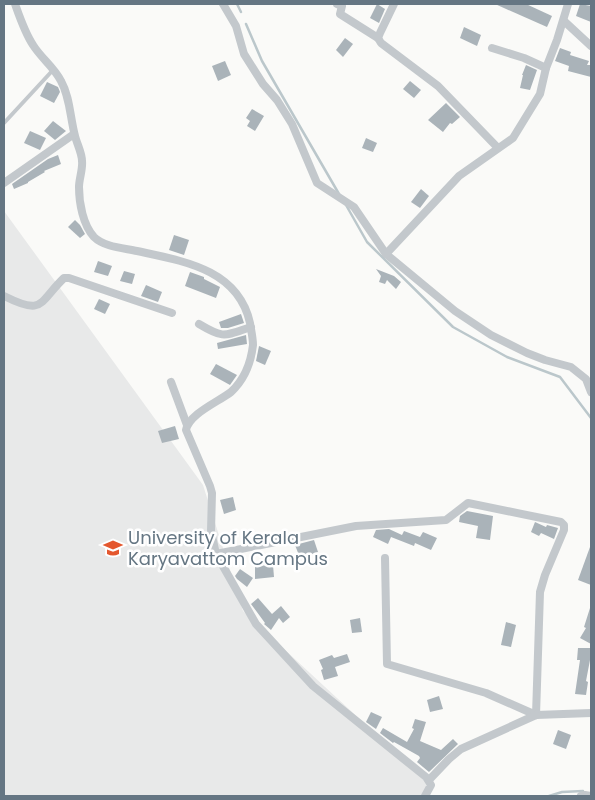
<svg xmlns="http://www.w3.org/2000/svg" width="595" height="800" viewBox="0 0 595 800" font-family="Poppins,sans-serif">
<rect width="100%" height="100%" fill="#fafaf8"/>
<!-- built -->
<polygon fill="#e8e9e9" points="4,211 203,485 243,611 431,785 426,796 4,796"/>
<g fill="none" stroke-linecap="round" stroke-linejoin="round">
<!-- stream -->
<g stroke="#bbc7cb" stroke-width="2.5">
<polyline points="237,4 241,12"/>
<polyline points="246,24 262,61 339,194"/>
<polyline points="346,205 367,242 453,327 507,357 560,377 591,418"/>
<polyline points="549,796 562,792 583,791"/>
</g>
</g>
<!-- building -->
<g fill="#aab3b9">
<polygon points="377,4 385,9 379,23 370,18"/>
<polygon points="495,4 526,4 552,16 547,27"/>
<polygon points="580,4 591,6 591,22 576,16"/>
<polygon points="464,27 481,35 477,46 460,38"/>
<polygon points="345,38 353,44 343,57 336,50"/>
<polygon points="560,48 571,52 570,55 589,61 587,65 591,65 591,77 568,71 569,66 555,61"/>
<polygon points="225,61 231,75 218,81 212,66"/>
<polygon points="526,65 537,70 530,90 520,88 523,75 522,75"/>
<polygon points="410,81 421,90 414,98 403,89"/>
<polygon points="47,82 58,87 60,92 54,103 40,96"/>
<polygon points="446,103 460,117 452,124 450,123 443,132 428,120"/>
<polygon points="252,109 264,116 255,131 247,126 250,121 246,118"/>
<polygon points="53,121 66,131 55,140 44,131"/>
<polygon points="30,131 46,138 40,150 24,143"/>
<polygon points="366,138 377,143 373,152 362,148"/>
<polygon points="58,155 61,164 44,171 45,172 28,182 28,183 14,189 12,184 48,159"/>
<polygon points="421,189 429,196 420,208 411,202"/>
<polygon points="75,220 80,225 85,234 80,238 68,227"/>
<polygon points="174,235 189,240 184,255 169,250"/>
<polygon points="98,261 112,266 108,276 94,272"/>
<polygon points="376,269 394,276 401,282 396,289 387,280 385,284 379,282 381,276"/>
<polygon points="124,271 135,274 132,284 120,281"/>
<polygon points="190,272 204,277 204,279 220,287 216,298 185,286"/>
<polygon points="146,285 162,292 158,302 141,296"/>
<polygon points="99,299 110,304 105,314 94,309"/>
<polygon points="241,314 244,323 228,328 221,328 219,322"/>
<polygon points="246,335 247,344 218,349 217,343"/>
<polygon points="259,346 271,351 265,365 256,361"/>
<polygon points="216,364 237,375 230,385 210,374"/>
<polygon points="175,426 179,439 162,443 158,431"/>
<polygon points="233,497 236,510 224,514 220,500"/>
<polygon points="467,511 493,516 490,540 476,538 478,526 459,522 460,516"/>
<polygon points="535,522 546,527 547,525 558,528 554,539 541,533 539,536 531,532"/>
<polygon points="389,529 402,535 404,531 420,537 423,532 437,538 431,550 415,543 414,546 391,537 388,544 373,537 376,530"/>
<polygon points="314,540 318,552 300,558 295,545"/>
<polygon points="590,547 591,548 591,585 578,580"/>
<polygon points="273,565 274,577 255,579 255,566"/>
<polygon points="240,569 253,578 247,587 237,579 235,576"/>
<polygon points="258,598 272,614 281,606 290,617 283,623 279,618 271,630 264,624 265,623 251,604"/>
<polygon points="590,608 591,608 591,644 580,638 586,628 584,627"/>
<polygon points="360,618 362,632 352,633 350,620"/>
<polygon points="506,622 516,625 511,647 501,645"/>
<polygon points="578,648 591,648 591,660 590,660 586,681 588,682 586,695 575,694 580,660 577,660"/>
<polygon points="347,654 350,662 335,667 338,676 324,680 321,670 323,669 319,660 332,655 334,658"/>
<polygon points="439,696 443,709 430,712 427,700"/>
<polygon points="371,712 382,717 376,729 366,722"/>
<polygon points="415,719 426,722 420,741 441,750 453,739 458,744 429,772 417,762 420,758 419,756 394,742 393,743 380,733 383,728 407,742 414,729 412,728"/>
<polygon points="558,730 571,735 566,749 553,744"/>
</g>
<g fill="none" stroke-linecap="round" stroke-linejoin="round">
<!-- lane -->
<polyline stroke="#c3c8cc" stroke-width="4" points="4,123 53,70"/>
<!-- street -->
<g stroke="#c3c8cc" stroke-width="8">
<path d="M15,4C20,18 25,33 33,45C41,58 54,67 61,81C70,97 70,117 75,136C77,144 82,153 82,161C83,169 79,179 79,187C79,203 83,225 94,237C104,247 123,248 137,251C183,261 238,269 250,323C251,330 253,338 253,345C251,362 244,380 231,392C218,402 189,414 186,430L210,486L212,493L211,531L216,554L256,624L313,686L426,777L431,785L425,796"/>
<polyline points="223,4 236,26 244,54 263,84 277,100 292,124 317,183 354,207 386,254 455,311 491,335 527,353 545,360 571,367 586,379 591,392"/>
<polyline points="337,4 342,6 340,14 378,38"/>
<polyline points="394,4 380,33 378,38 381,43 438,86 498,148"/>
<polyline points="564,21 591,46"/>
<polyline points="492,48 524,58 546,68"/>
<polyline points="4,183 74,134"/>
<polyline points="386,254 459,176 513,138 540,94 546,68 557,40 568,4"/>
<path d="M4,296C44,316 38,303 64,278H69L172,313"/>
<path d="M199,324C224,339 224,336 251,327"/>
<polyline points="171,382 187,425"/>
<polyline points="216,554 356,526 446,520 468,503 561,522 564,525 564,530 545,575 540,592 536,715 591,713"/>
<polyline points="385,558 387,664 486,693 536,715"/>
<polyline points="429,780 449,759 461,749 536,715"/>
<polyline points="581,796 585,795 591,796"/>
</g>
</g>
<!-- icons -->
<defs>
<g id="university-bare" transform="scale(1.5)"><path d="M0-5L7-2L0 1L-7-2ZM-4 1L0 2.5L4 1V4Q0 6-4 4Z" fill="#e4572e" stroke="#fff" stroke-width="2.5" paint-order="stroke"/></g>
</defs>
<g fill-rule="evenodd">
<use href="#university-bare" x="113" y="548"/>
</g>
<g text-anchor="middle" stroke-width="5" stroke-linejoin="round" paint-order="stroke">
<!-- poi labels -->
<g font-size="18" fill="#657683" stroke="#fff" text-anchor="start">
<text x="128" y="544">University of Kerala<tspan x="128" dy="21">Karyavattom Campus</tspan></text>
</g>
</g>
<!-- border -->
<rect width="595" height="800" fill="none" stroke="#657683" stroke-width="10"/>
</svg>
